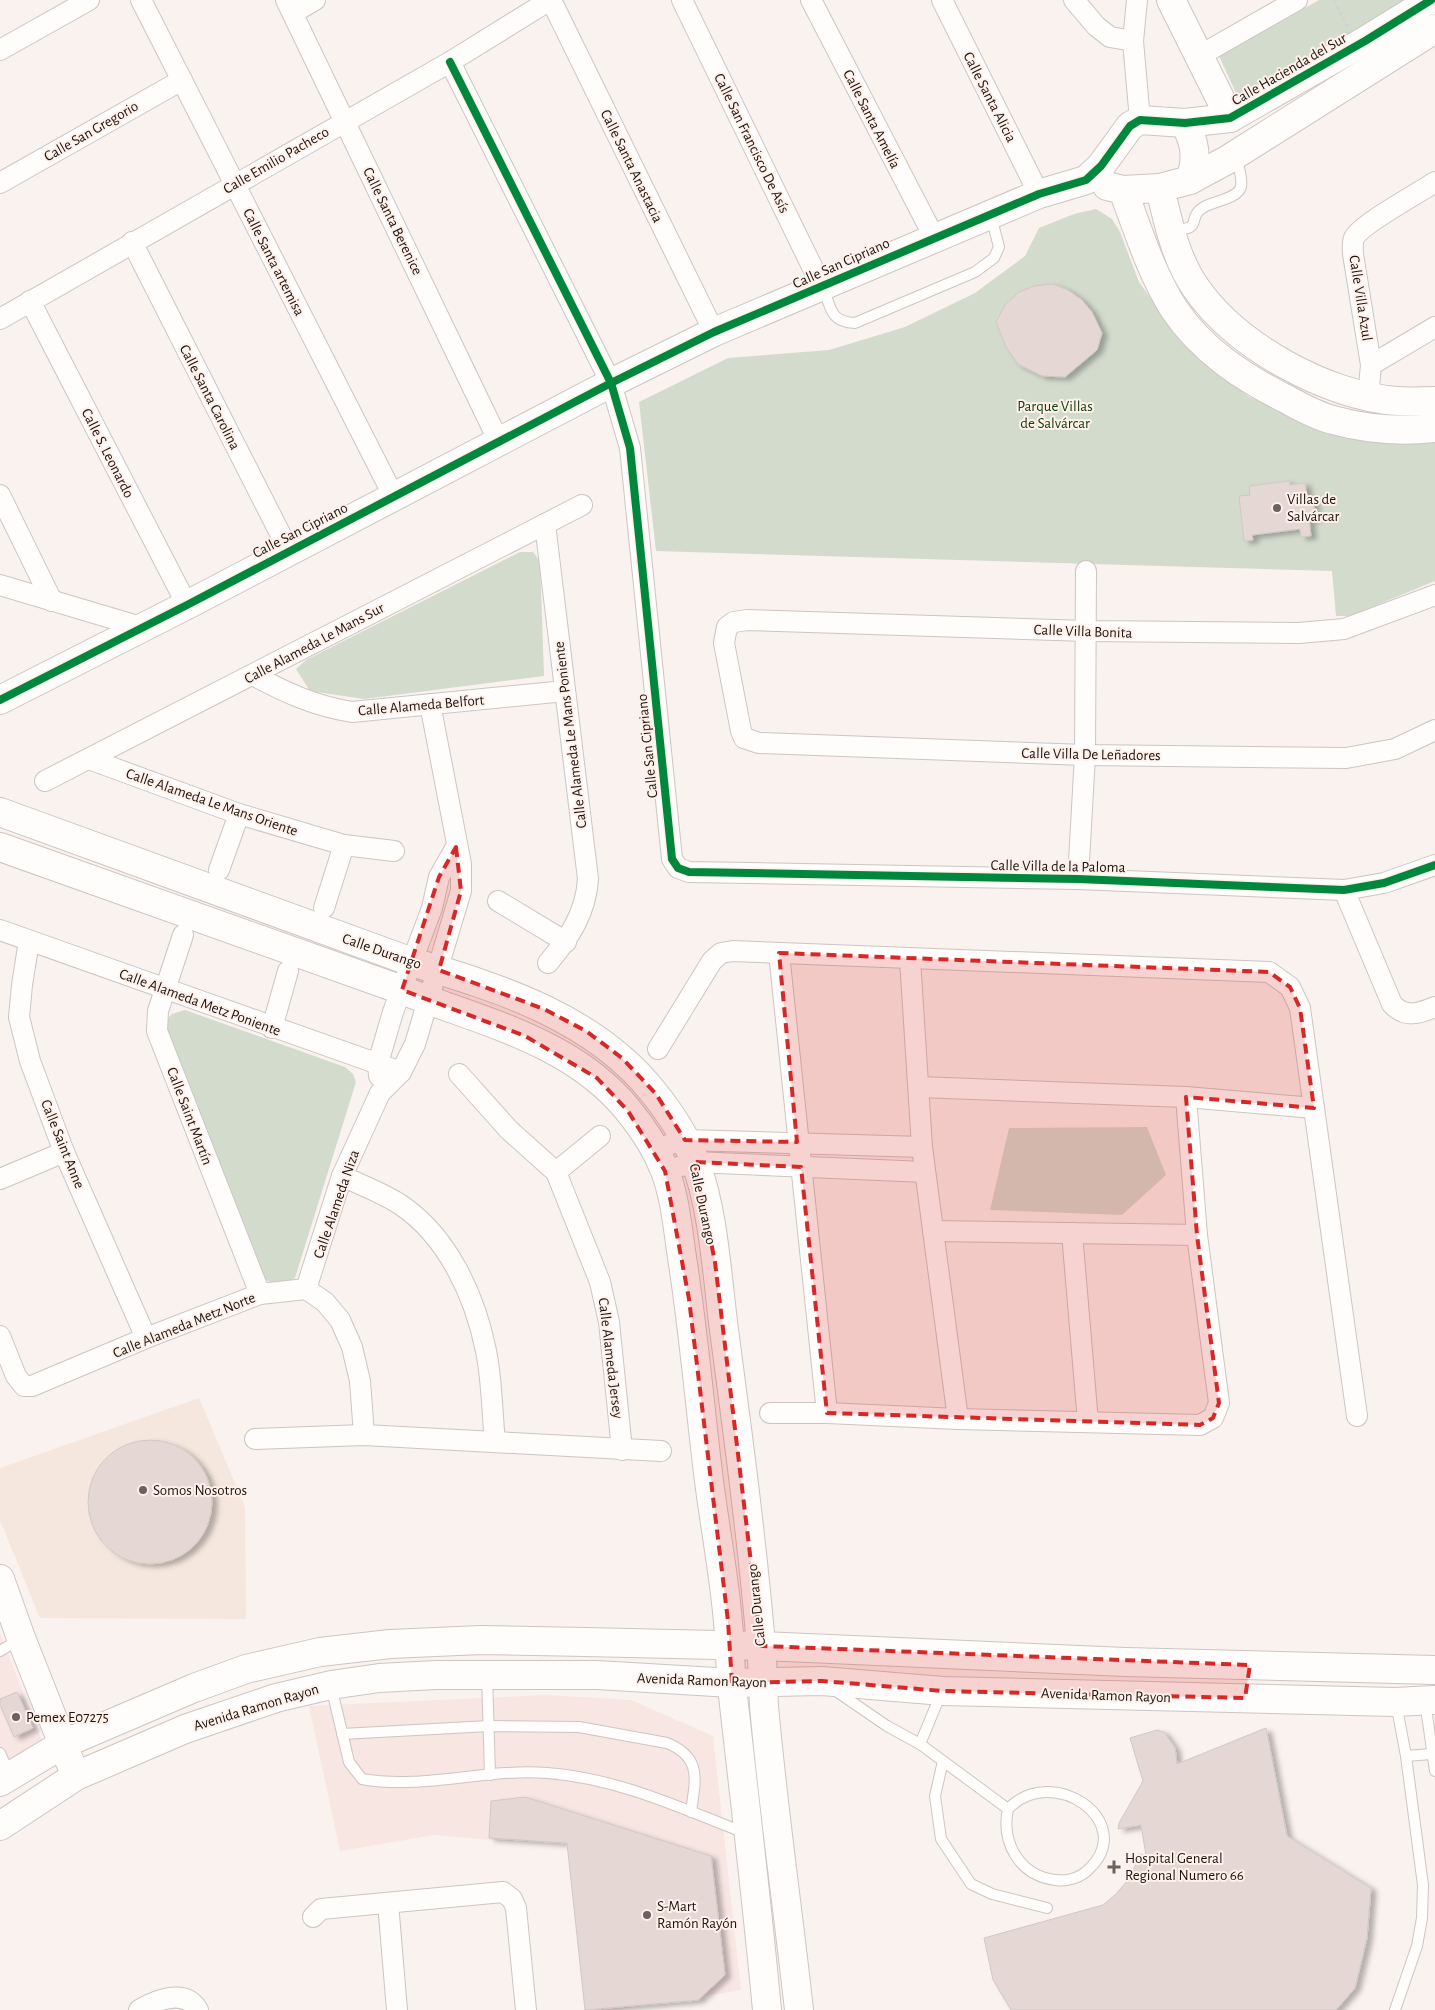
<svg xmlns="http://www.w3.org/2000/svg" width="1435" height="2010" viewBox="0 0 1435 2010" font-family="'Alegreya Sans',sans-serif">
<defs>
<filter id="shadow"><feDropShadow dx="5.5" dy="3" stdDeviation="2.5" flood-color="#0004"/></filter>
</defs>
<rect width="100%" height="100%" fill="#faf2ee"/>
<!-- commercial -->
<g fill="#f8e6e3">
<polygon points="0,1633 42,1741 0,1768"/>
<polygon points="546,1695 631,1700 713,1736 741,1990 617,2010 587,2010 567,1843 490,1840 435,1835 340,1851 309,1706"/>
</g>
<!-- industrial -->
<polygon fill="#f5e7dd" points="199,1398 245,1507 246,1619 40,1618 0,1520 0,1468"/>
<!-- green -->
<g fill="#d3dbcd">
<polygon points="1319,0 1405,0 1241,104 1219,56"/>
<polygon points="1096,209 1112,219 1120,232 1139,282 1186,347 1248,396 1311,426 1435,441 1435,581 1350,616 1336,616 1332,571 656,551 639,402 728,358 829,350 905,327 975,293 1025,256 1039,228 1074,214"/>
<polygon points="520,552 533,552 540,561 544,676 364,699 310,691 296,669 306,660"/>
<path d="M185,1010L345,1067L353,1074L356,1082L295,1278C284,1284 275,1285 264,1279L161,1025L172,1014Z"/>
<polygon points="1147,1127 1166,1175 1122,1215 990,1210 1009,1128"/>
</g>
<!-- building -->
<g fill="#e5d8d4" stroke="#d0c8c5" filter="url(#shadow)">
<polygon points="1053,284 1068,290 1082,300 1092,312 1102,333 1097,350 1065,377 1042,376 1018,364 1006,347 996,322 1005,305 1019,292 1034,286"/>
<polygon points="1289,481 1290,485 1305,483 1307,497 1313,496 1315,519 1309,519 1311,536 1301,537 1300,529 1252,535 1253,540 1244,541 1239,496 1250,495 1249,486"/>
<circle cx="150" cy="1502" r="62"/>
<polygon points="17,1692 33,1728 14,1737 0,1705 0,1699"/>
<polygon points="1266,1728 1287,1836 1371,1888 1367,1938 1355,1988 1336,2010 1011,2010 993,1980 984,1938 1103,1905 1116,1894 1127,1881 1135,1866 1138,1854 1146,1855 1141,1825 1118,1829 1119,1823 1143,1781 1130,1738 1157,1730 1164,1732 1175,1748 1177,1764"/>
<polygon points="525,1797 711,1856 725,1975 698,2000 585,2010 567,1843 489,1838 491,1801"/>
</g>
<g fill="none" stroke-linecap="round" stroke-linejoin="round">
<!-- lane casing -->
<g stroke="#cdc5c1" stroke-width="12">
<g id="lane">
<path d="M1171,229C1206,231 1185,218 1204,207C1214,201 1237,199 1241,187C1243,178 1238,165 1236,156"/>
<path d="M823,287C831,308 830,322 855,323L975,272L994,258L999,247L991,216"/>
<polyline points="0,1651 20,1639"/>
<polyline points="487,1675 490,1775"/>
<path d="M331,1686L349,1762L362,1779C423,1790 486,1768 547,1773C617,1778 681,1808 745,1833"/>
<path d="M833,1689L887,1726L920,1744L1008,1809C1053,1762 1137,1822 1090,1868C1082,1877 1068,1882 1056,1880C1019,1876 1001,1842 1008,1809"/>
<polyline points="1425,1701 1435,1771"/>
<path d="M342,1734L489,1726L579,1727L667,1743C703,1758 695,1780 691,1812"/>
<polyline points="920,1744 942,1691"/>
<polyline points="0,1753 10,1775"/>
<polyline points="1406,1756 1431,1754"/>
<polyline points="943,1761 935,1796 941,1839 971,1884 992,1894 1047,1908"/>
<polyline points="1395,2010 1417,1946 1422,1918 1423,1885 1406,1756 1396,1703"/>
</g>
</g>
<!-- street casing -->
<g stroke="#cdc5c1" stroke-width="22">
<g id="street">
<polyline points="141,0 394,497"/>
<polyline points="286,0 499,442"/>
<polyline points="551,0 714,332"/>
<polyline points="682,0 822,287"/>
<polyline points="811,0 934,237"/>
<polyline points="942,0 1039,194"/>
<polyline points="1074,0 1096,26 1110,37 1133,41"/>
<polyline points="1137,0 1133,41 1140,120"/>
<polyline points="293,13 315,0"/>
<polyline points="0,50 89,0"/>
<polyline points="1199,56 1297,0"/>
<polyline points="450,62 611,383 630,448 672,859 678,868 689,872 1078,879 1344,890 1384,883 1435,865"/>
<polyline points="0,183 182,80"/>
<polyline points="132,242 289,551"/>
<polyline points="30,301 187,605"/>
<polyline points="0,319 450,62 550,0"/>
<polyline points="1371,365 1435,327"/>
<path d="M1368,397L1371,365L1353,254C1353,249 1352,243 1354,238C1361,224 1419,193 1435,182"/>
<polyline points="0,495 52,601"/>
<path d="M545,524L588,879C586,913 569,938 548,963"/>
<polyline points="0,585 141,627"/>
<polyline points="1435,595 1344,629 1299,633 1087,631 747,620 734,622 727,627 724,643 741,731 744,738 759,743 1085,755 1346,758 1395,749 1435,730"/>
<path d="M253,675C286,693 315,706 352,712L565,691"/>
<polyline points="89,759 239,814 344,845 394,851"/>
<polyline points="45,781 582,505"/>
<polyline points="219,870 239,814"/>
<polyline points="1078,879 1085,755 1086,571"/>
<path d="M1344,890L1392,1004C1405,1018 1418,1014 1435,1007"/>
<polyline points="498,901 566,942"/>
<polyline points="324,908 344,845"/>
<polyline points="0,930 401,1072"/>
<polyline points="183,935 158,1011 157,1031 260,1294"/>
<polyline points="29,941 22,985 19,1017 30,1061 64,1152 146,1338"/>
<polyline points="779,953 827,1413"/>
<polyline points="910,959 922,1147 958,1419"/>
<polyline points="272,1028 288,971"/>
<polyline points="658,1049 712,961 721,953 733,951 1269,972 1290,987 1300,1008 1357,1416"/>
<polyline points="459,1074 509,1130 556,1172 600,1282 609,1322 622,1450"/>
<polyline points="379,1076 378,1063 393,1012 432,908 439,877 456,847"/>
<polyline points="919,1087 1186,1097 1314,1108"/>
<polyline points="654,1149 685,1140 922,1147"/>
<polyline points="665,1171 695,1162 925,1172"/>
<polyline points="556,1172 600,1136"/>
<path d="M342,1176C361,1185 383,1193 401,1205C448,1237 475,1296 486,1351C492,1380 492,1412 495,1442"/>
<polyline points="0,1179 64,1152"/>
<polyline points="933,1231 1197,1235"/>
<polyline points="1072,1233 1088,1422"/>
<polyline points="306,1289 342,1176 380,1093 401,1072 415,1044 461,891 461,864 430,704"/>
<polyline points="0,1336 16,1376 24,1386 32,1386 146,1338 260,1294 306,1289 325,1302 340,1320 352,1347 360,1381 364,1435"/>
<polyline points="770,1413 827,1413 958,1419 1200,1425 1213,1418 1219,1403 1197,1235 1186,1097"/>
<polyline points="255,1439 364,1435 661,1451"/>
<polyline points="388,1903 397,2010"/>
<polyline points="313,1917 321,1909 503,1892 512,1899 516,1908 526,2010"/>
<path d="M139,2010C156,2000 185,1988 198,2010"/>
</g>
</g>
<!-- secondary casing -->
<g stroke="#cdc5c1" stroke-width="30">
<g id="secondary">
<polyline points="1171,0 1230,118"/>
<path d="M1185,123C1195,143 1198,158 1190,180"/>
<polyline points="1107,186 1123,190 1160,188 1190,180 1227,160 1435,29"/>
<path d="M1160,188C1168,222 1176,260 1196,288C1236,346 1327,396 1397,401C1409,402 1423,401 1435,401"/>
<path d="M1123,190C1138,230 1151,273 1174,309C1202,351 1244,378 1288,400C1303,408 1317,416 1333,420C1366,429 1401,432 1435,428"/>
<polyline points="0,700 187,605 611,383 714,332 1039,194 1086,180 1101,166 1130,126 1140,120 1185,123 1230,118 1365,41 1431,0"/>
<path d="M0,812L412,962C500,988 595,1018 654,1093C670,1113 686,1138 695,1161C714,1212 717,1276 724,1330C738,1435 752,1540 761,1645C763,1666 763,1686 764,1706C773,1808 788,1909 799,2010"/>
<path d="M0,847L402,990C481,1022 571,1040 628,1110C642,1127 657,1150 665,1171C676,1200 678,1233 683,1264C694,1336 700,1408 709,1481C715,1528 724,1575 728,1622C730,1643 730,1665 732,1687C744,1794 757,1902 767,2010"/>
<polyline points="0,1579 21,1638 70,1762"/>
<polyline points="0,1782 63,1744 194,1688 246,1669 320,1652 390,1644 481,1640 585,1642 761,1646 1125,1662 1435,1670"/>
<polyline points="0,1826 76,1776 185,1729 276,1698 331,1685 379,1678 436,1675 597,1675 732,1683 822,1681 943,1691 1395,1702 1435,1700"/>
</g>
</g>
<!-- path -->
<polyline stroke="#d4d2d0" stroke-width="3" stroke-dasharray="4 2.5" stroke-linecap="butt" points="1334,0 1348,28"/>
<!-- lane -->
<use href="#lane" stroke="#fefdfc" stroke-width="10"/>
<!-- street -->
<use href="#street" stroke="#fefdfc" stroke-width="20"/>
<!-- secondary -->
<use href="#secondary" stroke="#fefdfc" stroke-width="28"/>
<!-- cycleway casing -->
<g stroke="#fff1e9" stroke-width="11">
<g id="cycleway">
<polyline points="450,62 611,383 630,448 672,859 678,868 689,872 1078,879 1344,890 1384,883 1435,865"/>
<polyline points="0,700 187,605 611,383 714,332 1039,194 1086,180 1101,166 1130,126 1140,120 1185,123 1230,118 1365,41 1431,0"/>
</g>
</g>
<!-- cycleway -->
<use href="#cycleway" stroke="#00873e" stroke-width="8"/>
</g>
<!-- marked area -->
<path fill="#d62828" fill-opacity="0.2" stroke="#d62828" stroke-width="4" stroke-dasharray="10 6" stroke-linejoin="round" d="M456,847L461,891L439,970L544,1009L586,1031L622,1058L656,1094L685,1140L797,1142L779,953L1269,972L1290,987L1300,1008L1314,1108L1186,1097L1197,1235L1219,1403L1213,1418L1200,1425L827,1413L801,1167L695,1162L715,1262L761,1646L1250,1665L1245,1698L943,1691L822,1681L732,1683L728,1621L689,1299L665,1171L628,1111L597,1078L525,1036L402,990L439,877Z"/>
<!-- markers -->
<g fill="#6a625e" stroke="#fff1e9" stroke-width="2">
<circle cx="1277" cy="508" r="5"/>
<circle cx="143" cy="1490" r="5"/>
<circle cx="16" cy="1717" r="5"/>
<path d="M1111.5 1859.5h5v5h5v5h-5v5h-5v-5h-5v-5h5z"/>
<circle cx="647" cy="1915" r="5"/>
</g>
<g text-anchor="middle" stroke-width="4" stroke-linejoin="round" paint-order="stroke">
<!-- street labels -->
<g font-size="15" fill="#1d1510" stroke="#fff1e9">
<text transform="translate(1289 69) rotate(-30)" y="5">Calle Hacienda del Sur</text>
<text transform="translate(990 97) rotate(63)" y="5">Calle Santa Alicia</text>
<text transform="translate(872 119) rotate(63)" y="5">Calle Santa Amelía</text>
<text transform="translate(91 131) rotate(-30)" y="5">Calle San Gregorio</text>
<text transform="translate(752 143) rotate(64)" y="5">Calle San Francisco De Asís</text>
<text transform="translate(276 160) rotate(-30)" y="5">Calle Emilio Pacheco</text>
<text transform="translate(632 166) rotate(64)" y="5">Calle Santa Anastacia</text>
<text transform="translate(393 221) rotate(64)" y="5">Calle Santa Berenice</text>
<text transform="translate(274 262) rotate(63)" y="5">Calle Santa artemisa</text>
<text transform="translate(841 263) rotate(-24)" y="5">Calle San Cipriano</text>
<text transform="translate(1361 298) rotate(81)" y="5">Calle Villa Azul</text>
<text transform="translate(210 397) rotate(63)" y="5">Calle Santa Carolina</text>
<text transform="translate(108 453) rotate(63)" y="5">Calle S. Leonardo</text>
<text transform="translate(300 530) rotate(-27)" y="5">Calle San Cipriano</text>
<text transform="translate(1083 631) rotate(2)" y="5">Calle Villa Bonita</text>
<text transform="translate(314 643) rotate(-28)" y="5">Calle Alameda Le Mans Sur</text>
<text transform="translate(421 705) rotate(-5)" y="5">Calle Alameda Belfort</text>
<text transform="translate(570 735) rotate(-97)" y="5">Calle Alameda Le Mans Poniente</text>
<text transform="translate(647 746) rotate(-96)" y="5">Calle San Cipriano</text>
<text transform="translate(1091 754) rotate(1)" y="5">Calle Villa De Leñadores</text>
<text transform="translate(212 802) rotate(19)" y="5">Calle Alameda Le Mans Oriente</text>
<text transform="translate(1058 866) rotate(1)" y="5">Calle Villa de la Paloma</text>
<text transform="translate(382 951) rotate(19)" y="5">Calle Durango</text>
<text transform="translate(200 1002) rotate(20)" y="5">Calle Alameda Metz Poniente</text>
<text transform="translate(190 1116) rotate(69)" y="5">Calle Saint Martín</text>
<text transform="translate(63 1144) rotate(68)" y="5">Calle Saint Anne</text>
<text transform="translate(336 1204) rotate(-71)" y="5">Calle Alameda Niza</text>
<text transform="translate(703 1204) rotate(78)" y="5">Calle Durango</text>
<text transform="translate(184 1325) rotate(-22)" y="5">Calle Alameda Metz Norte</text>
<text transform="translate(611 1358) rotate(83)" y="5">Calle Alameda Jersey</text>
<text transform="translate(756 1605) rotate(-96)" y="5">Calle Durango</text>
<text transform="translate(702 1680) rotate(2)" y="5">Avenida Ramon Rayon</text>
<text transform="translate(1106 1695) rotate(2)" y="5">Avenida Ramon Rayon</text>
<text transform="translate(256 1707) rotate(-17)" y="5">Avenida Ramon Rayon</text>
</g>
<!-- park labels -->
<g font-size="15" fill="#0f4012" stroke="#fff1e9">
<text x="1055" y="411">Parque Villas<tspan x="1055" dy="17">de Salvárcar</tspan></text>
</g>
<!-- poi labels -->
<g font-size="15" fill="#1d1510" stroke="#fff1e9" text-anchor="start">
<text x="1287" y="504">Villas de<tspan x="1287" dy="17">Salvárcar</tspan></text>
<text x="153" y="1495">Somos Nosotros</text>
<text x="26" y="1722">Pemex E07275</text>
<text x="1125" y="1863">Hospital General<tspan x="1125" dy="17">Regional Numero 66</tspan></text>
<text x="657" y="1911">S-Mart<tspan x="657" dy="17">Ramón Rayón</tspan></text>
</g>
</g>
</svg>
